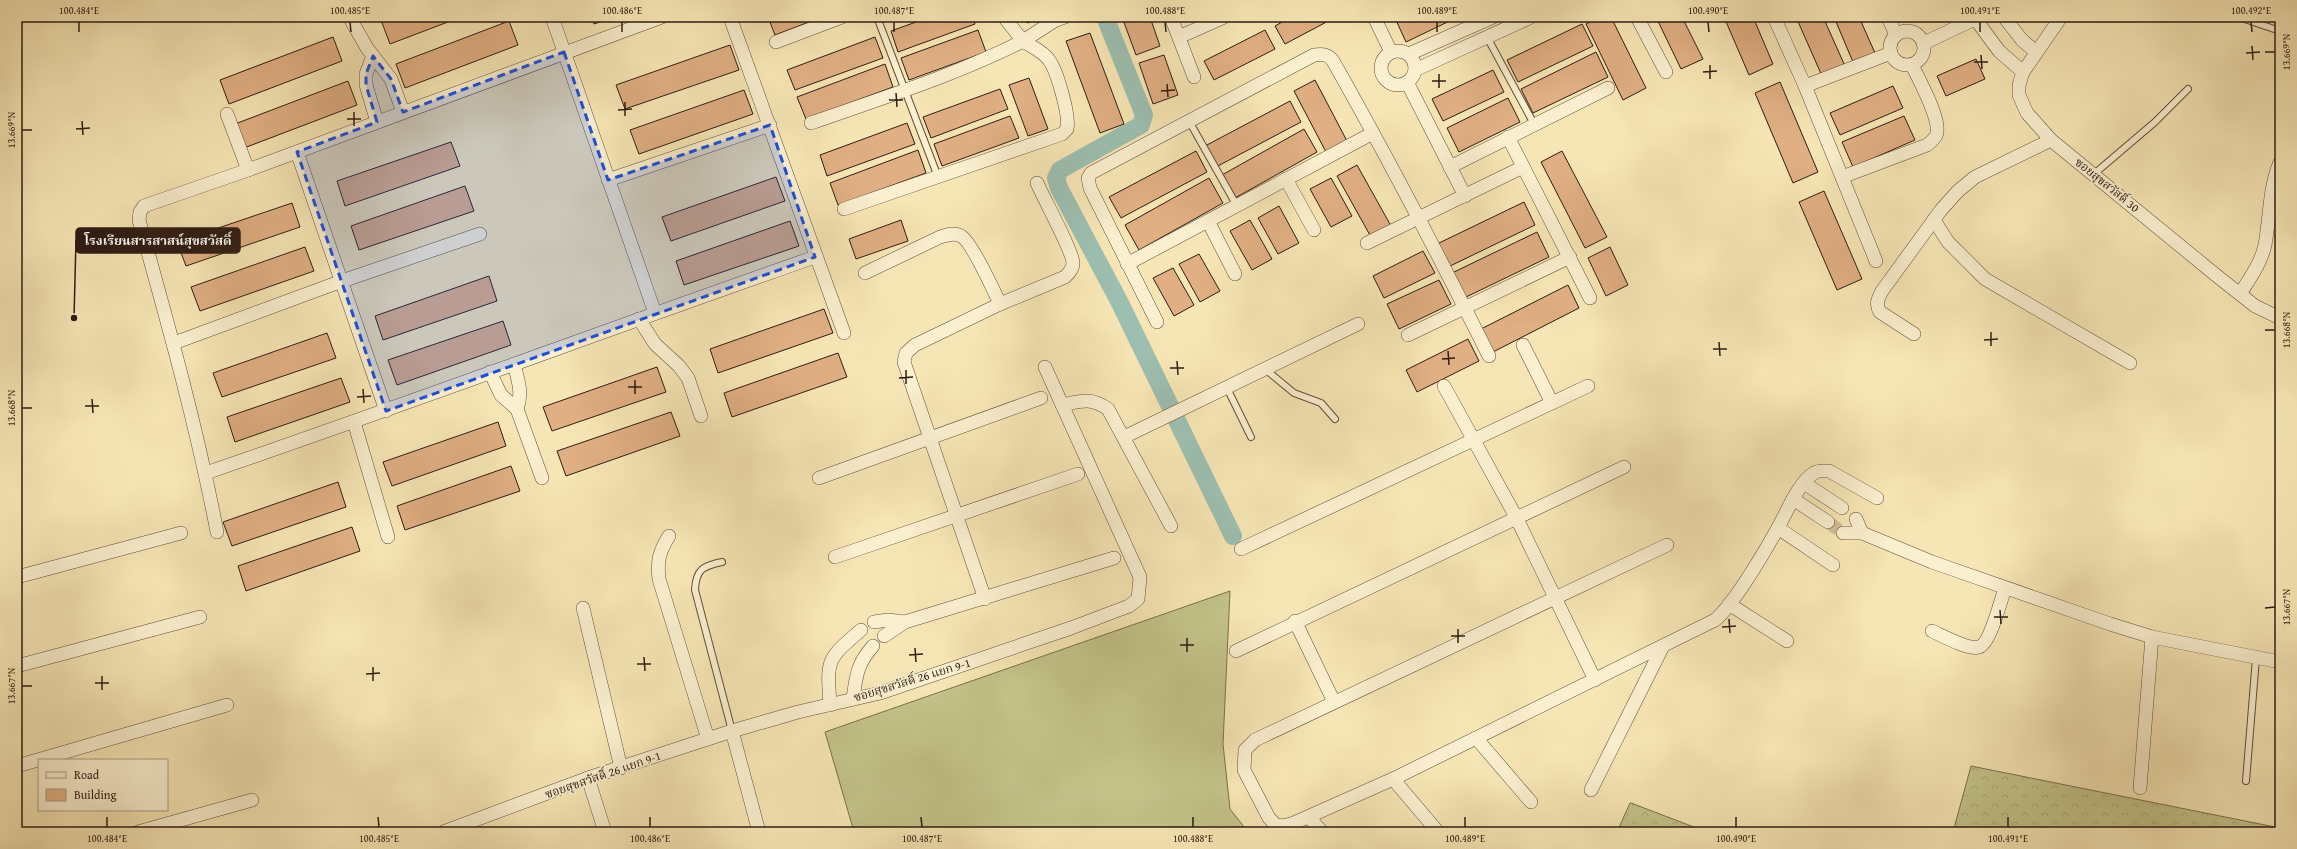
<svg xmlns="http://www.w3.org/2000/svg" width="2297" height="849" viewBox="0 0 2297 849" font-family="'Gentium Book Plus','Noto Serif Thai',serif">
<defs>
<pattern id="forest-crowns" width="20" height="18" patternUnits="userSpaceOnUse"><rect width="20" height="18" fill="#c3c389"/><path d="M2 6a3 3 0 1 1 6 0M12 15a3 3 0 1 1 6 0" fill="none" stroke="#a8a775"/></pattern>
</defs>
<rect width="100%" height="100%" fill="#f7e6b5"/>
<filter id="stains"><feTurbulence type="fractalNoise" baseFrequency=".005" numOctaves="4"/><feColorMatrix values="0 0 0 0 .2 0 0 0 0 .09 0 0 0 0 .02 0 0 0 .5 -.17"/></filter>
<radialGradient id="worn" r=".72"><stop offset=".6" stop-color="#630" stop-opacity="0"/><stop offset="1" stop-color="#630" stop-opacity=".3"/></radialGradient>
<!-- grass -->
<polygon fill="#c3c389" stroke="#78704e" points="1230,591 1223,744 1230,809 1248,832 854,832 825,732"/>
<!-- forest -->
<g fill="url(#forest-crowns)" stroke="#78704e">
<polygon points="1971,766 2275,827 2274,832 1953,832"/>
<polygon points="1630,803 1631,803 1707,832 1617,832"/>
</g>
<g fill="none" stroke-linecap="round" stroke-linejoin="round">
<!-- canal -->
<polyline stroke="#9dbfb1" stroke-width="18" points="1105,17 1144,115 1141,125 1060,170 1056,178 1059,188 1120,303 1233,536"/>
</g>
<!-- building -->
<g fill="#e0af83" stroke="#2e1c14">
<polygon points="388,17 461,17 390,44 381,20"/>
<polygon points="591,17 614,17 594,24"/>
<polygon points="768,17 822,17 775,35"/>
<polygon points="930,17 973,17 975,24 898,52 891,31"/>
<polygon points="1025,17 1042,17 1027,23"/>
<polygon points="1122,17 1150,17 1160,46 1136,55"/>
<polygon points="1291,17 1334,17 1334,18 1285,44 1275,26"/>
<polygon points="1397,17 1458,17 1406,42 1395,18"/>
<polygon points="1600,17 1611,17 1646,88 1623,100 1586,24"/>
<polygon points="1656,17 1682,17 1703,59 1681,69"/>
<polygon points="1724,17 1753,17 1773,64 1749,75"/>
<polygon points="1796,17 1823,17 1845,66 1822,76"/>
<polygon points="1834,17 1859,17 1875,53 1853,62"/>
<polygon points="509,21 518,45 405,88 396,64"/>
<polygon points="1582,24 1593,46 1518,82 1507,60"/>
<polygon points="978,30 986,52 909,80 901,58"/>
<polygon points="1265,30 1275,49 1214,80 1204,61"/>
<polygon points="1090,33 1124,124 1100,133 1066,41"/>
<polygon points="333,37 342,61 229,104 220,80"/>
<polygon points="875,37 883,58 795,90 787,70"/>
<polygon points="730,45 739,70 625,109 616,85"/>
<polygon points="1596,52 1608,77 1533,113 1521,89"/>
<polygon points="1164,55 1178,95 1153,104 1139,63"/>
<polygon points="1976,59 1985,79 1946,96 1937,76"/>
<polygon points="885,64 893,87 806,119 797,97"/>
<polygon points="1493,70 1504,92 1443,121 1432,99"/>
<polygon points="1029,78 1048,129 1028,136 1009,85"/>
<polygon points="1315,80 1347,141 1326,152 1294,91"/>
<polygon points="348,81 357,105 244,148 235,124"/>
<polygon points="1780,82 1818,172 1793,183 1755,93"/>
<polygon points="1893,86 1903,108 1840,135 1830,113"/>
<polygon points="1000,89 1008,109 931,138 923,117"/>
<polygon points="744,90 753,114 639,154 630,130"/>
<polygon points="1508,98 1520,122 1459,152 1447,128"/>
<polygon points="1290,101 1301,122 1216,167 1205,146"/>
<polygon points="1010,116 1019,138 942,166 934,144"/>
<polygon points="1904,116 1915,140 1853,167 1842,142"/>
<polygon points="907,123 915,144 827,176 820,155"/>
<polygon points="1304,129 1317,152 1235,198 1222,175"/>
<polygon points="451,142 460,166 345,206 337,181"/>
<polygon points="918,150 926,173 838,205 830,183"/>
<polygon points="1196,151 1207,172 1121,218 1109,197"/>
<polygon points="1562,151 1607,237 1585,248 1541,162"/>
<polygon points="1357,165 1391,226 1371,237 1337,176"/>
<polygon points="776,177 785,201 671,241 662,217"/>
<polygon points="1209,178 1223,203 1139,250 1125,225"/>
<polygon points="1331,178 1352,216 1331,227 1310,189"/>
<polygon points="465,186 474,211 359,250 351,226"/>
<polygon points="1824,191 1862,279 1837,290 1799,202"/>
<polygon points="1524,202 1535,225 1448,267 1437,244"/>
<polygon points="292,203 300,227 186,266 177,242"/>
<polygon points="1279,206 1299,243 1278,254 1258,218"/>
<polygon points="901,220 908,241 856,259 849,239"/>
<polygon points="1250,220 1272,259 1252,270 1230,231"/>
<polygon points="790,221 799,246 684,285 676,261"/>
<polygon points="1537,232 1549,257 1464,298 1452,273"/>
<polygon points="305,247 314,271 200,311 191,287"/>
<polygon points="1610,247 1628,285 1606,296 1588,258"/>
<polygon points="1423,251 1435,273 1384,298 1373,276"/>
<polygon points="1199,254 1220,291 1200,302 1179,264"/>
<polygon points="1173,268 1194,305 1174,316 1153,278"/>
<polygon points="489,276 497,301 383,340 375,316"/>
<polygon points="1439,280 1451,304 1399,329 1387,304"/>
<polygon points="1568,285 1579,308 1493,352 1481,329"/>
<polygon points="824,309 833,333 718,373 710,349"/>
<polygon points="503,321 511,345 397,385 388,360"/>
<polygon points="327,333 336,358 222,397 213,373"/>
<polygon points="1468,339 1479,361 1417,392 1406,370"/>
<polygon points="838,353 847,377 732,417 724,393"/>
<polygon points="657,367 666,392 552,431 543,407"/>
<polygon points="341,378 350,402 235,442 227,417"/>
<polygon points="671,412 680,436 566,476 557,451"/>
<polygon points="498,422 506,446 392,486 383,462"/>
<polygon points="511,466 520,491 405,530 397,506"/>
<polygon points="338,482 346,507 232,546 223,522"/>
<polygon points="352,527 360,551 246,591 238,566"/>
</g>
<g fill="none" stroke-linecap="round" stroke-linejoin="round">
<!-- minor-tunnel -->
<polyline stroke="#cfbe95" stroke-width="13" stroke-dasharray="13 6" stroke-linecap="butt" points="1828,522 1843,533"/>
<!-- service casing -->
<g stroke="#604e3c" stroke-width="8">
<g id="service">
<polyline points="877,17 938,177"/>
<polyline points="2239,17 2280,31"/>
<polyline points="1487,37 1534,124"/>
<polyline points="1189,121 1237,206"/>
<polyline points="2094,174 2155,122 2188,89"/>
<polyline points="1265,369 1294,393 1321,403 1335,419"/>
<polyline points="1227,388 1251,437"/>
<path d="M722,562C703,566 696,569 695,590L732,731"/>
<polyline points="2246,781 2256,658"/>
</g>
</g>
<!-- minor casing -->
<g stroke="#604e3c" stroke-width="14">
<g id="minor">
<polyline points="552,17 655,313"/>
<polyline points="730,17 844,333"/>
<polyline points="1171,17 1194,77"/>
<polyline points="1374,17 1391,52"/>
<polyline points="1637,17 1666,72"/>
<polyline points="1774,17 1805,86 1876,261"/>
<polyline points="1888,17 1896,35"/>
<polyline points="1974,17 1999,51 2023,72"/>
<polyline points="2004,17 2022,40 2036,52"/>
<polyline points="2061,17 2023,72 2019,85 2019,95 2027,113 2051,140 2217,276 2255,306 2280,318"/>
<polyline points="351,20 367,48 391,79 403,112"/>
<circle cx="1907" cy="48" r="17"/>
<polyline points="1179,37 1224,17"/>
<polyline points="776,42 842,17"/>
<polyline points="1924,43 1979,17"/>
<circle cx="1398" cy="68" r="17"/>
<polyline points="1409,54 1493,17"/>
<polyline points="373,56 366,74 366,85 377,122"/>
<polyline points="1415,70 1531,17"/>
<polyline points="1407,82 1465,196"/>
<polyline points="1805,86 1891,53"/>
<polyline points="227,114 248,170"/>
<path d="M811,123C882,98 956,75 1023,41L1004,17"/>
<polyline points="1508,137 1590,298"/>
<polyline points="297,152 386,411"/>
<polyline points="1450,167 1608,88"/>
<path d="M1842,177L1927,145C1931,142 1936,138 1937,133C1940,117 1919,80 1912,65"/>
<polyline points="1286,179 1314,230"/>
<polyline points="608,180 770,125"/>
<path d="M844,209L1062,134L1067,129C1070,115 1057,71 1049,60C1043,51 1032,47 1023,41L1054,21L1065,17"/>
<polyline points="1934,220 1948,242 1985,279 2130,363"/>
<polyline points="1208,221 1235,274"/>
<polyline points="1367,243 1523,167"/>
<polyline points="1127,264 1373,133"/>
<path d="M865,273L940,237C947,235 954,232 961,236C971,241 994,291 1000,304"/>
<path d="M2240,294C2250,278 2261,263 2265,245C2270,217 2269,188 2280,162"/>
<polyline points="639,319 655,344 679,366 688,378 701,416"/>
<path d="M1157,322L1090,188L1088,178L1091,173L1314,55C1323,54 1328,54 1333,61C1388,158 1439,256 1489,356"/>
<path d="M1914,334L1880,312C1875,304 1878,299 1882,291L1941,210L1958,191L1975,177L2051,140"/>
<polyline points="1408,335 1570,257"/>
<polyline points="174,343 342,281 480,234"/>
<polyline points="1523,345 1552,403"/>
<path d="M514,364C518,380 523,393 517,409"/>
<polyline points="490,372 501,395 517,409 542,478"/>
<polyline points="1444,386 1516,517 1595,680"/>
<path d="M1062,405C1082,401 1090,397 1108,409L1171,526"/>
<polyline points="354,422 388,537"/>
<polyline points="1124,437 1358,324"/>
<path d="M206,473C410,403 612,328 815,257"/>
<polyline points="819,478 1041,398"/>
<polyline points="1804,483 1842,508"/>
<polyline points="1793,499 1828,522"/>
<polyline points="1856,519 1862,533"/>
<polyline points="1778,528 1833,565"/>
<path d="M217,532C197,427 168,324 139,220L140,212L144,206L248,170L662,17"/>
<polyline points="1843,533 1862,533 1932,562 2110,624 2152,637 2280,662"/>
<path d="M669,536C659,552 657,561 659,579L708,739"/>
<path d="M1667,545L1255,740L1245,750L1244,770L1269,818L1276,825L1284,826L1294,823L1393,779L1715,620C1735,603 1767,548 1780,524C1788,509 1800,481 1814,473C1818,470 1823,471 1829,471L1877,498"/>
<polyline points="1241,549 1588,386"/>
<polyline points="835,557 1078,474"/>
<polyline points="17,577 181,533"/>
<path d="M985,599L904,362L906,353L915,345L1000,304L1065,277C1069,273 1073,269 1073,263C1073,252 1043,197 1037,183"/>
<polyline points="1729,604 1787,641"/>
<polyline points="583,608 621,768"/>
<polyline points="1295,621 1334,702"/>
<polyline points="874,622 888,620 905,622"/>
<path d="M1932,631C1943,636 1968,650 1979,647C1990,644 2001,600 2005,588"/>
<polyline points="884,636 905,622 1114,558"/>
<polyline points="1236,651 1624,467"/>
<polyline points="17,666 200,617"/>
<path d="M853,699C856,676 857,664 873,646"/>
<path d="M830,705C827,659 826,660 861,630"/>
<polyline points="732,731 759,832"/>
<polyline points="1476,738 1531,802"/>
<polyline points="17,766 227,705"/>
<polyline points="588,778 605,832"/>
<polyline points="1393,779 1438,832"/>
<polyline points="2140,788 2152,637"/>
<polyline points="1591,790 1663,646"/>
<polyline points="1309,817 1322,832"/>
<polyline points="138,832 252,800"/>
<polyline points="443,832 588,778 732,731 798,712 880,693 1071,628 1129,606 1138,599 1140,577 1045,367"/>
</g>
</g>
<!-- service -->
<use href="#service" stroke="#faefcf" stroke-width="6"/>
<!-- minor -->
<use href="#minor" stroke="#faefcf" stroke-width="13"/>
</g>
<!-- marked area -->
<path fill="#1d4ed8" fill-opacity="0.2" stroke="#1d4ed8" stroke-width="3" stroke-dasharray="8 5" stroke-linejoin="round" d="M564,52L608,180L770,125L815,257L386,411L297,152L377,122L366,85V74L373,56L391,79L403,112Z"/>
<!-- ticks -->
<path fill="none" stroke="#2e1c14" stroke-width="1.5" d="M79,22V32M350,22L351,32M622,22V32M894,22V32M1165,22L1166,32M1437,22V32M1708,22L1709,32M1980,22V32M2251,22L2252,32M2252,46L2253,60M2265,52H2275M2246,53L2260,52M1981,55L1982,69M1974,62H1988M1710,65V79M1703,72L1717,71M1439,74V88M1432,81H1446M1167,84L1168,97M1161,91L1175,90M896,93L897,107M889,100H903M625,102V116M618,110L632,109M354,112V126M347,119H361M82,121L83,135M76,129L90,128M22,130H32M2265,330H2275M1991,332V346M1984,340L1998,339M1719,342L1720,356M1713,349H1727M1448,351L1449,365M1442,359L1455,358M1177,361L1178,375M1170,368H1184M906,370V384M899,378L913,377M635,380V394M628,387H642M363,389L364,403M357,397L371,396M92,399L93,413M85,406H99M22,408H32M2265,608L2275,607M2000,610L2001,624M1994,617H2008M1729,619L1730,633M1722,627L1736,626M1458,629V643M1451,636H1465M1187,638V652M1180,645H1194M915,648L916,662M909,655L923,654M644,657L645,671M637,664H651M373,667V681M366,674L380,673M102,676V690M95,683H109M22,686H32M107,817V827M378,817L379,827M650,817V827M921,817L922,827M1193,817V827M1465,817V827M1736,817V827M2008,817V827"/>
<g text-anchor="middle" stroke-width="3.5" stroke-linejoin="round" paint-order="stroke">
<!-- street labels -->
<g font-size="12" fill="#2e1c14" stroke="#faefcf">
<text transform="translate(2107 185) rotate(39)" y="4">ซอยสุขสวัสดิ์ 30</text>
<text transform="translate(912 680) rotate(-17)" y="4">ซอยสุขสวัสดิ์ 26 แยก 9-1</text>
<text transform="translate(603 775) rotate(-19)" y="4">ซอยสุขสวัสดิ์ 26 แยก 9-1</text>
</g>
</g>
<!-- callouts -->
<path fill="none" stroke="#2e1c14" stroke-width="1.5" d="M74 318L76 240"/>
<circle fill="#2e1c14" stroke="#faefcf" stroke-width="1.5" cx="74" cy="318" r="4"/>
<rect fill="#2e1c14" stroke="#2e1c14" stroke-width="1.5" x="76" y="228" width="164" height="25" rx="4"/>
<g font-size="13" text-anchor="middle" font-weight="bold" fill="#fff">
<text x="158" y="245">โรงเรียนสารสาสน์สุขสวัสดิ์</text>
</g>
<!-- margin -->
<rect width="2297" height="849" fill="none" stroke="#f7e6b5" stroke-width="44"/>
<!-- legend -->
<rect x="38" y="759" width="130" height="52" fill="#faefcf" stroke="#a89b84"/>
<rect x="46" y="772" width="20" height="6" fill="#faefcf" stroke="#a89b84"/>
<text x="74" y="779" font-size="12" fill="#2e1c14">Road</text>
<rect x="46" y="789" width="20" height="12" fill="#e0af83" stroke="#a89b84"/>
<text x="74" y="799" font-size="12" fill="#2e1c14">Building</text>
<rect x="22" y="22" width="2253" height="805" fill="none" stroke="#2e1c14" stroke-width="1.5"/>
<g font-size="10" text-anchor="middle" fill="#2e1c14">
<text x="79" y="14">100.484°E</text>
<text x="350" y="14">100.485°E</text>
<text x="622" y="14">100.486°E</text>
<text x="894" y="14">100.487°E</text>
<text x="1165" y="14">100.488°E</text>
<text x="1437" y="14">100.489°E</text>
<text x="1708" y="14">100.490°E</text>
<text x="1980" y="14">100.491°E</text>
<text x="2251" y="14">100.492°E</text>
<text transform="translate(2286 52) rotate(-90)" y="4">13.669°N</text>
<text transform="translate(11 130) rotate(-90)" y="4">13.669°N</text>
<text transform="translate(2286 330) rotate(-90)" y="4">13.668°N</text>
<text transform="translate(11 408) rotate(-90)" y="4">13.668°N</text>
<text transform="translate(2286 607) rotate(-90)" y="4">13.667°N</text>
<text transform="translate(11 686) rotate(-90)" y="4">13.667°N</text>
<text x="107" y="842">100.484°E</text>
<text x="379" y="842">100.485°E</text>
<text x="650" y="842">100.486°E</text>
<text x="922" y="842">100.487°E</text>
<text x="1193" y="842">100.488°E</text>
<text x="1465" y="842">100.489°E</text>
<text x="1736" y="842">100.490°E</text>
<text x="2008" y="842">100.491°E</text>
</g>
<rect width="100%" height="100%" filter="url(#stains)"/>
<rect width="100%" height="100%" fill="url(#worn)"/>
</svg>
